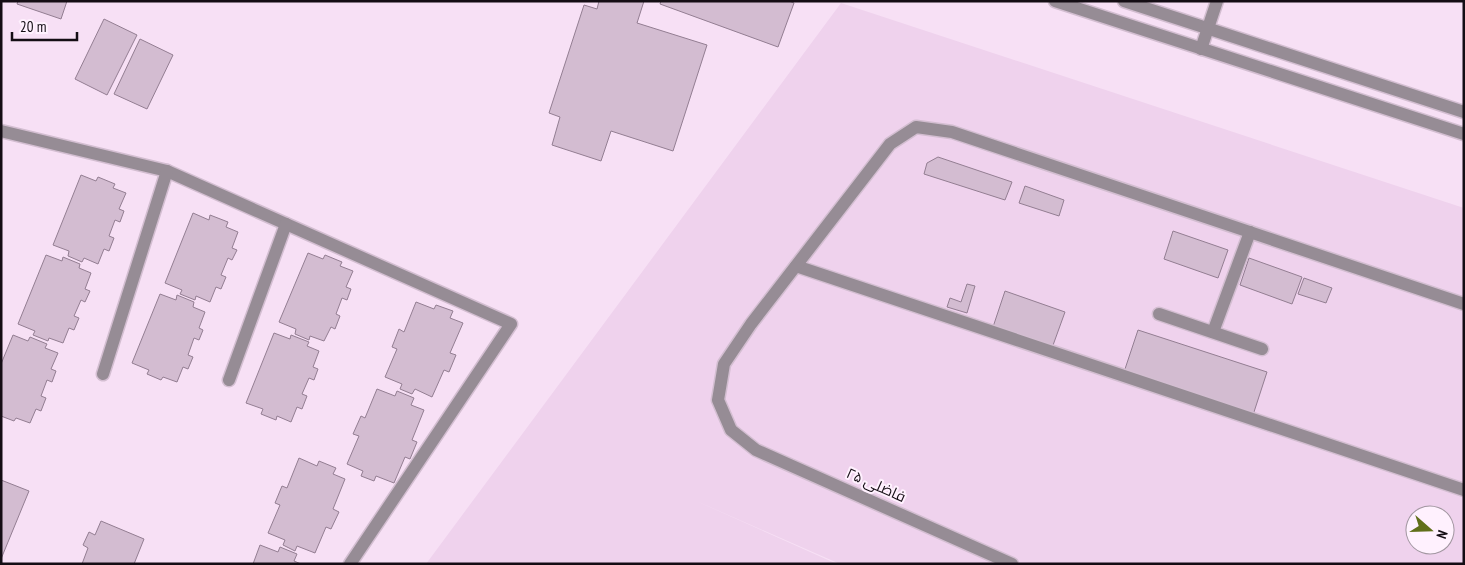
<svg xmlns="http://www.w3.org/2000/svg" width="1465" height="565" viewBox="0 0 1465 565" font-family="'PT Sans Narrow',Cairo,sans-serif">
<rect width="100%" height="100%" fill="#f7e0f5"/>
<!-- built -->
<path fill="#efd2ed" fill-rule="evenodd" d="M841,3L1464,208V564H840L694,500L837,564H426ZM1415,515H1445V545H1415Z"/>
<!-- building -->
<g fill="#d3bcd1" stroke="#937e92">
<polygon points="18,1 67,1 61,19 17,4"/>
<polygon points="599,1 644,1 637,23 707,45 673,151 611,131 601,161 552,145 560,117 549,113 584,5 597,9"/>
<polygon points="661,1 789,1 794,3 778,47 660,4"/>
<polygon points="104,19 137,35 107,95 75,79"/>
<polygon points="140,39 173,55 147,109 114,94"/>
<polygon points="938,157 1012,182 1005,200 924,174 927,163"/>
<polygon points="81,175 96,181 98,177 115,184 113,188 126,193 119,209 124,211 120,222 115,220 109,236 114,238 109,251 104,249 98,264 84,258 82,262 68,256 69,251 53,245"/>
<polygon points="1025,186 1064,200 1059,216 1019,203"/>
<polygon points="193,213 209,220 210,215 228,222 226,227 238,232 232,248 237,250 232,260 228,258 221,275 226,277 221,289 216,287 210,302 196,296 195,300 180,294 182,290 165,283"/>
<polygon points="1173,231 1228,250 1218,278 1164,259"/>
<polygon points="308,253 323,259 325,255 342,262 340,266 353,271 346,287 351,289 347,300 342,298 336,314 340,316 335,329 331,327 324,341 310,336 309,340 295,334 296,329 279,322"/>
<polygon points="46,255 62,261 63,257 80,264 79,268 91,273 85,289 90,291 85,302 81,300 74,316 79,318 74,330 69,328 63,343 49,338 48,341 33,335 35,331 18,324"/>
<polygon points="1249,258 1302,277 1292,304 1240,285"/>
<polygon points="1304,278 1332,288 1326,303 1298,294"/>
<polygon points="967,284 975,286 967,313 947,307 950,298 961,302"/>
<polygon points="1005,291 1065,312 1052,348 993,327"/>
<polygon points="160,294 176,300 177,295 194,302 193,307 205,312 199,328 203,330 199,340 194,338 188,355 193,357 188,369 183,367 177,382 163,377 161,380 147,374 149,370 132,363"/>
<polygon points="416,302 434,309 436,305 453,311 450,318 463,323 450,353 456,355 449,372 444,370 432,397 415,389 412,394 400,389 402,384 385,377 397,349 392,347 399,329 404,332"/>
<polygon points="1138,330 1267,372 1253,415 1124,372"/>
<polygon points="274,333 290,339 291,335 309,342 307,346 319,351 313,367 318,369 314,380 309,378 302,394 307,396 302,409 297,407 291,422 277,416 276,420 261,414 263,409 246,403"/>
<polygon points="13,335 28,341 30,337 47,344 45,348 58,353 51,369 56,371 52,382 47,380 41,396 46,398 41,411 36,409 30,423 16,418 14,421 1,416 1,364"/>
<polygon points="377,389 395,396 397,391 414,398 411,405 424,410 412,440 417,442 410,459 405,457 394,483 376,476 374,481 361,476 363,471 347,464 359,436 353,434 361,416 365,418"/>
<polygon points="299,458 317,466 319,461 336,468 333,474 345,479 333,509 339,512 331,529 326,527 315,553 297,546 295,551 283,545 285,540 268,533 280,505 275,503 282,486 287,488"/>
<polygon points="1,480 29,491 1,559"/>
<polygon points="101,521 144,539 134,564 82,564 88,548 83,545 89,532 95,535"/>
<polygon points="260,545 278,552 280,547 297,554 294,561 301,564 253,564"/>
</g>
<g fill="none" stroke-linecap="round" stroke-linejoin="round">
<!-- minor casing -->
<g stroke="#d3bed1" stroke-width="15">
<g id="minor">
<polyline points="1055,1 1464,134"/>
<polyline points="1124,1 1464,112"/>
<polyline points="1201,49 1217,1"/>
<polyline points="1,131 167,171 511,324 350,564"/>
<polyline points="796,266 1464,490"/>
<polyline points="1159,314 1262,349"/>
<polyline points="1213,332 1250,232"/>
<polyline points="103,374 167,171"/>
<polyline points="229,380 286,224"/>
<polyline points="1012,564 756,450 731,430 718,400 724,364 751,324 890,144 916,127 952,132 1464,304"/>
</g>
</g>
<!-- minor -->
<use href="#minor" stroke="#968c95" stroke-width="12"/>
</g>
<g text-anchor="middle" stroke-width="4" stroke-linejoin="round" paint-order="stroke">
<!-- street labels -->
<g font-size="15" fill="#140d14" stroke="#fff1fe">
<text transform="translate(876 485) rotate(24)" y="5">فاضلی ۲۵</text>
</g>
</g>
<!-- border -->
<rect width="1465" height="565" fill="none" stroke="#140d14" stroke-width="5"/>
<!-- north arrow -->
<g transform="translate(1430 530) rotate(110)"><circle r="24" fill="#fff1fe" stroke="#a196a0"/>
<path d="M0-4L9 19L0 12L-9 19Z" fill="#616f1a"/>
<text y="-8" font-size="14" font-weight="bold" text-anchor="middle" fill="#140d14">N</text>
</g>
<!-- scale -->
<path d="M12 32v8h65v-8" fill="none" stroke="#140d14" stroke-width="2.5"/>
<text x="20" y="32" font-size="15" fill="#140d14" stroke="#fff1fe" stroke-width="4" paint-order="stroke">20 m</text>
</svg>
